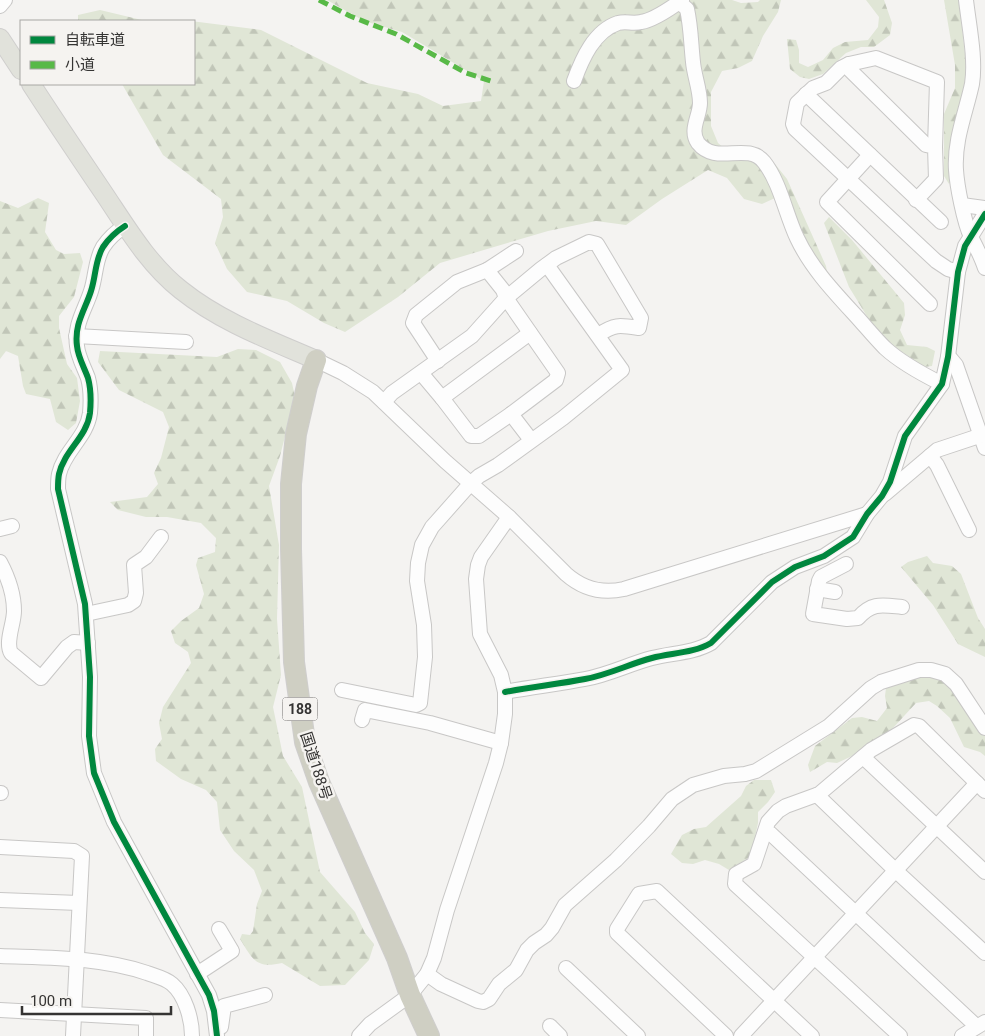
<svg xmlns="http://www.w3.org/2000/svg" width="985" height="1036" viewBox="0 0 985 1036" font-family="Roboto,'Noto Sans JP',sans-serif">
<defs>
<pattern id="forest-firs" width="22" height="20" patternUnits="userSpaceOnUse" patternTransform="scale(1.25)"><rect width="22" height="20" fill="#e0e6d6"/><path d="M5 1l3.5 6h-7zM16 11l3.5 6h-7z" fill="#c1c6b8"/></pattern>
</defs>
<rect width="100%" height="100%" fill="#f4f3f1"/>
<!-- forest -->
<g fill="url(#forest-firs)">
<polygon points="327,0 668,0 669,2 688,0 732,0 741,3 758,2 760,0 781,0 778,12 763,36 752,61 738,68 722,71 711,92 711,126 718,143 736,158 752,158 775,164 787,179 826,266 827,272 818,266 789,202 775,198 762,204 744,199 727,178 708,170 662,199 626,225 596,221 548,231 440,263 398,297 345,332 324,323 287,301 247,292 227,269 215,243 223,217 221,199 163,155 122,84 194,84 194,21 175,21 183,20 261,30 367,83 418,94 443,106 481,101 484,81 402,32 364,21"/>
<polygon points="866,0 884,0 892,23 890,35 874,47 861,47 846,53 823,74 809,79 800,77 790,69 787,39 796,40 799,50 799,63 808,67 823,60 833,48 845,42 868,40 878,27 879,17"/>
<polygon points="944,0 959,0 967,72 952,177 949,184 944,176 944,114 955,88 955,65"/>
<polygon points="100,10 146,21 78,21 78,15"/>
<polygon points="38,198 49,203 45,232 56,250 64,254 80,253 83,262 74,297 59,316 59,328 67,364 77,378 80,401 76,423 68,430 56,422 50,399 26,394 23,386 18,356 6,351 0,359 0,201 18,208"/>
<polygon points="829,217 852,240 904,303 905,315 900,330 907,345 927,347 935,351 932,366 924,367 879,336 849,287 824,223"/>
<path d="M238,349L256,350L280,362L292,383L295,397L280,456L269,486L279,545L277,619L281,675L273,707L283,756L302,787L320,872L355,912L365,933L374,944L369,960L345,985L320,986L282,963C256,969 253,960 240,939L242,934L250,935L253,931L257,904L262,891L254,870L234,851L220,830L217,802L206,790L181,779L156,761L155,749L162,739L159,723L163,707L191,663L188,652L175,643L171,631L181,621L199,608L204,594L196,565L198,558L215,552L216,538L201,523L167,517H146L118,510L110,502L147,497L158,484L154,473L161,458L169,427L163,412L119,390L98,362L100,351L217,357Z"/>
<polygon points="927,556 933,563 952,566 961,574 978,618 985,629 985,657 958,644 933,605 901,567 908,562"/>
<polygon points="920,675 938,676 952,685 967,709 976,727 985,735 985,756 980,752 964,747 950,718 937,706 929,701 916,703 893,728 850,757 837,763 827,762 810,772 808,765 815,746 852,718 862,717 877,721 887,708 885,696 886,688"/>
<polygon points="754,780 771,780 775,792 768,802 758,812 758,823 751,856 729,870 719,864 705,860 693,864 682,863 671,854 682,835 694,829 706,827 741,796 746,786"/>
</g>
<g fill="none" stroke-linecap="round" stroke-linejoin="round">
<!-- minor casing -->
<g stroke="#c8c7c6" stroke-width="16">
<g id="minor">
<path d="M966,0C969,26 976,59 972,84C966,112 954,140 956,170C957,186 964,222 971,237C976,247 981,256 985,268"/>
<path d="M679,2L687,9C691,27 691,44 693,62C694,75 700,89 700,103C700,116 689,130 698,143C716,166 747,141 764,162C780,182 786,215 797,238C811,268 835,293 857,317C866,327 875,338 885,348C899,361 924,375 942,384"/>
<polyline points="0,6 5,0"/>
<polyline points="849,64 850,70 926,145 935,147 936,179 916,200"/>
<path d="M574,81C582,59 594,31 618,23C626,21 633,24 641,22C654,20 671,8 682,0"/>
<polyline points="806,94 941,222"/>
<polyline points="935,147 937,82 876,58 849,64 841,68 826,83 813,88 797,103 793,124 795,129 936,261 948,269 958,272"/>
<polyline points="870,155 827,202 930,304"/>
<polyline points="962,205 985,208"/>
<path d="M125,226C117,231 109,238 103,247C95,260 96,276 91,291C85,310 74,324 77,346C78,357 84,367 88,378C91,389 91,402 90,413C87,437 64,451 59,474C58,479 58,484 58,489L85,604L90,677L89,736L94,773L114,822L209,995L214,1011L217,1036"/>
<polyline points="487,270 516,251"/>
<polyline points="76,336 186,342"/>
<polyline points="948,357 951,359 956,365 985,448"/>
<path d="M316,360L343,373L373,392L445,461L509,517L566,574C583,589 602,594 624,589L867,514"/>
<polyline points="438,361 413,323 416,315 457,282 487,270 503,290 506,298 558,373 556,380 511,414"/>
<polyline points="421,373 442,398 530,333"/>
<polyline points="442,398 471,436 479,436 511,414 531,440"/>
<path d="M384,402L392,393L472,336L506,298L541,269L556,258L589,242L597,244L641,318L639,328C619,325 615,324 598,335"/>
<polyline points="930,456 937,465 969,530"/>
<polyline points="885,494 937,450 985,434"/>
<polyline points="0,529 12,526"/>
<path d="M0,562C8,577 14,593 14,611C14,624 5,642 11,653L41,678L67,647L74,642L88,643"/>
<path d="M846,564L821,577L819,581L813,614L847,619L858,618C872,602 882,605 902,607"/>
<polyline points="817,589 835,592"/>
<polyline points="86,614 128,605 134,601 136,593 134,565 146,557 161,537"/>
<polyline points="342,690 416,705 420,703 425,657 424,625 417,581 418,563 422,545 432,527 471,483 479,476 498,465 563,418 622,370 547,265"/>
<path d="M505,692C531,687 559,684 585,679C608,675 629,664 652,658C671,653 694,653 711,643L772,582L795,567L824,556L853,537L867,514L882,496L890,482L905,436L942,384L948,357L958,272L965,246L985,214"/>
<polyline points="362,720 365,710 430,723 501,743"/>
<polyline points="863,757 985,872"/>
<polyline points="0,793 1,793"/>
<polyline points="817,795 895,870 985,953"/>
<polyline points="766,832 771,834 973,1023 976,1027"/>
<polyline points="0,847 74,851 82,856 73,1036"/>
<polyline points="0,900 79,903"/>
<path d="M0,956C50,958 100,957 147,973C155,976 165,978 172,984C185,995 192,1019 192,1036"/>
<polyline points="566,968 638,1036"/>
<polyline points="197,974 232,951 219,929"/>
<polyline points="427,974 441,984 478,1001 483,1002 489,999 499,984 516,970 527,950 534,943 546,935 552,928 565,905 616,860 649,826 672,799 693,785 724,776 745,774 756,771 829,726 871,688 881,682 919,670 931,670 945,674 956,684 985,728"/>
<polyline points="0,1010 146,1018 146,1036"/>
<polyline points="550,1026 560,1036"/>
<polyline points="221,1027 224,1006 265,995"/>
<polyline points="359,1036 370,1024 410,995 427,974 434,958 447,910 496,763 501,743 505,714 505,692 501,675 480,634 476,579 478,565 481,557 509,517"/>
<polyline points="726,1036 617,933 617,929 639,894 657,891 812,1036"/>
<polyline points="741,1036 977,783"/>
<polyline points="900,1036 735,884 736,874 754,864 768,822 778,811 786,806 819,794 871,750 914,725 919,726 985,791"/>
<polyline points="962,1036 985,1022"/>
</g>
</g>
<!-- major casing -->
<g stroke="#cfcecd" stroke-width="20">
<g id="major">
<polyline points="0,38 21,70"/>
<path d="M31,84C55,121 80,158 105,195C127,228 149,265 181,290C221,322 270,340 316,360"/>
</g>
</g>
<!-- highway casing -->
<g stroke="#cfcecd" stroke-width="22">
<polyline id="highway" points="316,360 307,386 296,434 291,484 291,549 294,662 305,742 319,782 397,958 410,995 429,1036"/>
</g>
<!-- minor -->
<use href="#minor" stroke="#fdfdfd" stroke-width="14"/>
<!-- major -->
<use href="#major" stroke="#e1e2db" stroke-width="18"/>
<!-- highway -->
<use href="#highway" stroke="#cfcfc3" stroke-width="20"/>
<!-- quiet -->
<polyline stroke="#58b947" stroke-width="5" stroke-dasharray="10 5" stroke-linecap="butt" points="319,0 350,16 396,34 466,73 491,81"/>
<!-- cycleway casing -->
<g stroke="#f5f3f0" stroke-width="9">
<g id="cycleway">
<path d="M125,226C117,231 109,238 103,247C95,260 96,276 91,291C85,310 74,324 77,346C78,357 84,367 88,378C91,389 91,402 90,413C87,437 64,451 59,474C58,479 58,484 58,489L85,604L90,677L89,736L94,773L114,822L209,995L214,1011L217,1036"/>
<path d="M505,692C531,687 559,684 585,679C608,675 629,664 652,658C671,653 694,653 711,643L772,582L795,567L824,556L853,537L867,514L882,496L890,482L905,436L942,384L948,357L958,272L965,246L985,214"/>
</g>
</g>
<!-- cycleway -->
<use href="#cycleway" stroke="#00873e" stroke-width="6"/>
</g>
<g text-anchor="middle" stroke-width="5" stroke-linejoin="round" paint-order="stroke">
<!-- shield labels -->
<rect fill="#f5f3f0" stroke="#6f6d6c" stroke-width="1" x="282.5" y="697.5" width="35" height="23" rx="4"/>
<g font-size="14" font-weight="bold" fill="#353433">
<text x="300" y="714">188</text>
</g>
<!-- street labels -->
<g font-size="15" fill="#353433" stroke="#f5f3f0">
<text transform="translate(316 766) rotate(72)" y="5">国道188号</text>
</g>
</g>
<!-- legend -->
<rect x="20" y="20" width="175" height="65" fill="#f5f3f0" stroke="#a8a7a4"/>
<rect x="30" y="36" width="25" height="8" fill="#00873e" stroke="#a8a7a4"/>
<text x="65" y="45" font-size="15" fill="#353433">自転車道</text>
<rect x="30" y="61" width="25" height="8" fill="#58b947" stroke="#a8a7a4"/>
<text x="65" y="70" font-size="15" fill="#353433">小道</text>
<!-- scale -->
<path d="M22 1006v8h149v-8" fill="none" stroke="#353433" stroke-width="2.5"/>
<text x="30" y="1006" font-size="15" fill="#353433" stroke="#f5f3f0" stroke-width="4" paint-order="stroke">100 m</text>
</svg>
